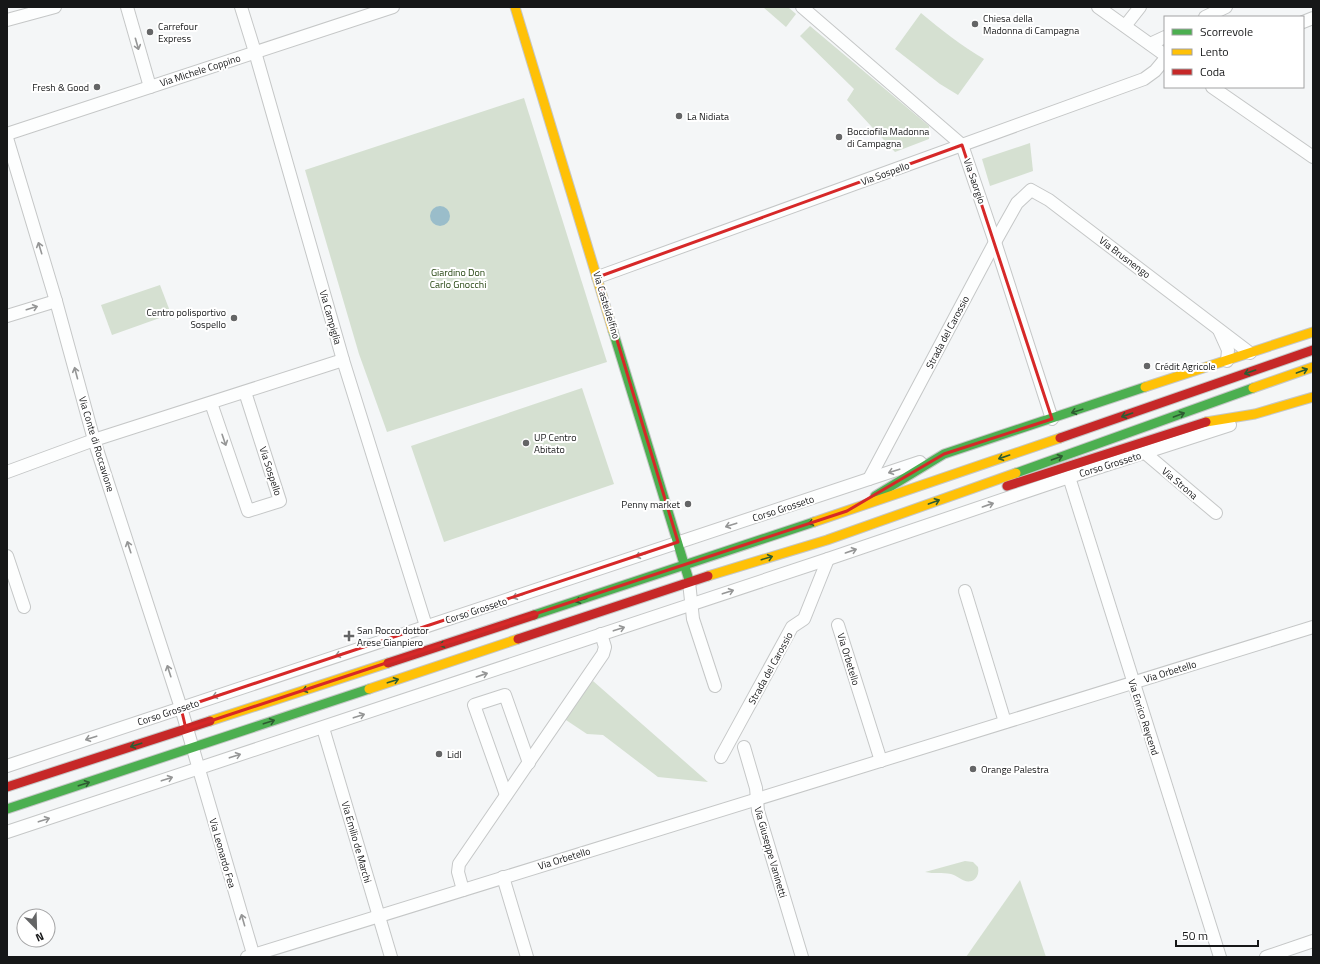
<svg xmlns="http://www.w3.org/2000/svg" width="1320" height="964" viewBox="0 0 1320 964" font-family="'Titillium Web',sans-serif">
<rect width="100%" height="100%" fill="#f4f6f7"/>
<!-- green -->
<g fill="#d5e0d1">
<polygon points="763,7 788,7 796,14 786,27"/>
<path d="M921,13C941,30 962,46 984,59L958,95L940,84L895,49Z"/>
<polygon points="810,26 929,126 929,139 895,152 847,100 854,89 800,36"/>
<polygon points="524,98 607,362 387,432 359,354 305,170"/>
<polygon points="1030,143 1033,171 990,186 982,159"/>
<polygon points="160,285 171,314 112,335 101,305"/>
<polygon points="582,388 614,484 444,542 411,446"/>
<polygon points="593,681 708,782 658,777 603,735 587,734 560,716"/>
<path d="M965,861L973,862L978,867C979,872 978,876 975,879C966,886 959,876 951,874C942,872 934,874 925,872Z"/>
<polygon points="1020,880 1046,957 966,957"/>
</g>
<!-- water -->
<circle fill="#9abdca" cx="440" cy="216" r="10"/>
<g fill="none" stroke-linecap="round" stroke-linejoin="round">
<!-- street casing -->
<g stroke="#c5c7c7" stroke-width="14">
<g id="street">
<polyline points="127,7 150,87"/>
<polyline points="241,7 255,52 343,360 426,626"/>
<polyline points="802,7 962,145 995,242 1052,419"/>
<polyline points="1098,7 1165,55"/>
<polyline points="1205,17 1226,7"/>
<polyline points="7,20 55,7"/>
<polyline points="1303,22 1313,18"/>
<polyline points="1125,26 1140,7"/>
<polyline points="1150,44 1165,37"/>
<polyline points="1212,87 1313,157"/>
<polyline points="7,134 393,7"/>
<polyline points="7,138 56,301 94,440 181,708 254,957"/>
<polyline points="598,277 1144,79 1155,71 1165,59"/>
<polyline points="7,316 56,301"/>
<polyline points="1219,330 1228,350 1227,361"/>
<polyline points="211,403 248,511 280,501 245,392"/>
<polyline points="1145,453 1216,513"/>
<polyline points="7,472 94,440 343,360"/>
<polyline points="1069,477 1220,957"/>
<polyline points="869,479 995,242 1017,203 1031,190 1049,200 1250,353"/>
<polyline points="7,556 24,607"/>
<polyline points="689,582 693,619 715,686"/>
<polyline points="965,591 1005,722"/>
<polyline points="838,625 881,761"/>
<polyline points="323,728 391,957"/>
<polyline points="744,747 756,788 758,811 802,957"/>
<polyline points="721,757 792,627 804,619 828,559"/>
<polyline points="7,766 920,462"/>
<polyline points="506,795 474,705 505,695 529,763"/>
<polyline points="7,832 828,559 1069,477 1230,425"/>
<polyline points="503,877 527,957"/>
<polyline points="463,890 458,872 459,864 603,654 605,647 601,634"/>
<polyline points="247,957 1313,627"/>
<polyline points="1266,957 1313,941"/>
</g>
</g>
<!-- fast casing -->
<g stroke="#c5c7c7" stroke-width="11">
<g id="fast">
<polyline points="613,331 689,580"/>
<polyline points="1016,473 1253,388"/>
<polyline points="875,496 944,454 1145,387"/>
<polyline points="534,615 814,522"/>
<polyline points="7,809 369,689"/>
</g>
</g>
<!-- slow casing -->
<g stroke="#c5c7c7" stroke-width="11">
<g id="slow">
<polyline points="515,7 613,331"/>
<polyline points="1145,387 1313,332"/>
<polyline points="1253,388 1313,367"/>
<polyline points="1206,422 1255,414 1313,397"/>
<polyline points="814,522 1060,438"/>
<polyline points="708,576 827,540 1016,473"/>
<polyline points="369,689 518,639"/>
<polyline points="210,721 388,663"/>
</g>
</g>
<!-- jam casing -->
<g stroke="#c5c7c7" stroke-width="11">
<g id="jam">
<polyline points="1060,438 1313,350"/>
<polyline points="1007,486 1206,422"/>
<polyline points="518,639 708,576"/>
<polyline points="388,663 534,615"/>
<polyline points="7,787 210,721"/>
</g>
</g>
<!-- street -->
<use href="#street" stroke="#fdfefe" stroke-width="12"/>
<!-- fast -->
<use href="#fast" stroke="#4caf50" stroke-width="9"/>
<!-- slow -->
<use href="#slow" stroke="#ffc107" stroke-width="9"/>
<!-- jam -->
<use href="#jam" stroke="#c62828" stroke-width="9"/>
</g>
<!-- one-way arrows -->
<defs><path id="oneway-shaft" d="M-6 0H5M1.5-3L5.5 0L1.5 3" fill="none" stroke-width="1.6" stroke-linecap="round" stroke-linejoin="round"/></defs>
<g stroke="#959696">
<use href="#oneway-shaft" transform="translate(137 44) rotate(74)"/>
<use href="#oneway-shaft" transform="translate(40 248) rotate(-107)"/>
<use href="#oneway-shaft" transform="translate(32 308) rotate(-17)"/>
<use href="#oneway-shaft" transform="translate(76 373) rotate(-105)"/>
<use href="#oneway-shaft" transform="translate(224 440) rotate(71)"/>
<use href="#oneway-shaft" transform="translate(894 471) rotate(162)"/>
<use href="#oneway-shaft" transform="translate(988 505) rotate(-19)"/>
<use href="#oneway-shaft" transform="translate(731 525) rotate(162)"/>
<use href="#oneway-shaft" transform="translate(129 547) rotate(-108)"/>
<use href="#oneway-shaft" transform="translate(851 551) rotate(-19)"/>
<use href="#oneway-shaft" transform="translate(641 555) rotate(162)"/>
<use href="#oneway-shaft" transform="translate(728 592) rotate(-18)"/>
<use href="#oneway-shaft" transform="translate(518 596) rotate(162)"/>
<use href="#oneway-shaft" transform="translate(619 629) rotate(-18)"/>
<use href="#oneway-shaft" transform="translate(341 654) rotate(162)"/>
<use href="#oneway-shaft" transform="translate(169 671) rotate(-108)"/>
<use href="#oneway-shaft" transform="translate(482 675) rotate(-19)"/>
<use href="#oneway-shaft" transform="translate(218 695) rotate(162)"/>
<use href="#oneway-shaft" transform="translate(359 716) rotate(-18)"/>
<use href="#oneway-shaft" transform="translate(91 738) rotate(162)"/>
<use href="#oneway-shaft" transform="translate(235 756) rotate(-18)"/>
<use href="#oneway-shaft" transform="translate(167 779) rotate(-18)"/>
<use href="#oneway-shaft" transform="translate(44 820) rotate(-18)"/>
<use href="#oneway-shaft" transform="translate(243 920) rotate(-106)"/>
</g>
<g stroke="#2e5b31">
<use href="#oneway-shaft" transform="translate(1302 371) rotate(-20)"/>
<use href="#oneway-shaft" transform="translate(1250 372) rotate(161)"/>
<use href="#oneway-shaft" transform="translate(1077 411) rotate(162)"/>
<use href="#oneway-shaft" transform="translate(1127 415) rotate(161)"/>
<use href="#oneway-shaft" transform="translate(1179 415) rotate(-20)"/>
<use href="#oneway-shaft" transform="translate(1004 457) rotate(161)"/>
<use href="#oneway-shaft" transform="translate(1057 458) rotate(-20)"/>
<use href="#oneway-shaft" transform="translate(934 502) rotate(-20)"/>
<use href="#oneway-shaft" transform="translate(814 522) rotate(162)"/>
<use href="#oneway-shaft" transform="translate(767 558) rotate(-17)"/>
<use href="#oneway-shaft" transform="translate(581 600) rotate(162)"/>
<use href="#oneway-shaft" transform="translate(445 644) rotate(162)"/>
<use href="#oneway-shaft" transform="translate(393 681) rotate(-18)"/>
<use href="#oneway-shaft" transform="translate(308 689) rotate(162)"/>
<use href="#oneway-shaft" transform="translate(269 722) rotate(-18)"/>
<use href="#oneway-shaft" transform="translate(136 745) rotate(162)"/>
<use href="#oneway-shaft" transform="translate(84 784) rotate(-18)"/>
</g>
<!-- marked area -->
<path fill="none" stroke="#d62828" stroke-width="3" stroke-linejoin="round" d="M962,145L1052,419L944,454L847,511L186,729L181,708L678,542L598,277Z"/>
<!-- markers -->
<g fill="#646566" stroke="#fff" stroke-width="1.5">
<circle cx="975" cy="24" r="4"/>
<circle cx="150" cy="32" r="4"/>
<circle cx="97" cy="87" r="4"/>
<circle cx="679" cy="116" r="4"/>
<circle cx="839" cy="137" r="4"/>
<circle cx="234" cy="318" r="4"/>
<circle cx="1147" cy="366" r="4"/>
<circle cx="526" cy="443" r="4"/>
<circle cx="688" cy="504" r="4"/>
<path d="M347 630h4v4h4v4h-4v4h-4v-4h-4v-4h4z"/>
<circle cx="439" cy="754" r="4"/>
<circle cx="973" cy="769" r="4"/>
</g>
<g text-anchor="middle" stroke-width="4" stroke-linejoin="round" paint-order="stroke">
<!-- poi labels -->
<g font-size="10" fill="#161718" stroke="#fff" text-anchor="start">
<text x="983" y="22">Chiesa della<tspan x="983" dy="12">Madonna di Campagna</tspan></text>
<text x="158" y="30">Carrefour<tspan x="158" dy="12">Express</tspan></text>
<text x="89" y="91" text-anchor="end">Fresh &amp; Good</text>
<text x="687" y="120">La Nidiata</text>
<text x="847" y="135">Bocciofila Madonna<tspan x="847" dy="12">di Campagna</tspan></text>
<text x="226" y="316" text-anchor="end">Centro polisportivo<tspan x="226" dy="12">Sospello</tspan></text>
<text x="1155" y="370">Crédit Agricole</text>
<text x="534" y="441">UP Centro<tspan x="534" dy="12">Abitato</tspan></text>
<text x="680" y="508" text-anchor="end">Penny market</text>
<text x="357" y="634">San Rocco dottor<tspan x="357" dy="12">Arese Gianpiero</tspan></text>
<text x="447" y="758">Lidl</text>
<text x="981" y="773">Orange Palestra</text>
</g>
<!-- street labels -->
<g font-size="10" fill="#161718" stroke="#fff">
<text transform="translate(200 70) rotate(-18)" y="4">Via Michele Coppino</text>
<text transform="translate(885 173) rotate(-20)" y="4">Via Sospello</text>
<text transform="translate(975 181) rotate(71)" y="4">Via Saorgio</text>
<text transform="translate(1125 257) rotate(37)" y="4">Via Brusnengo</text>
<text transform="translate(607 305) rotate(73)" y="4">Via Casteldelfino</text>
<text transform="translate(331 317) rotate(74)" y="4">Via Campiglia</text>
<text transform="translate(947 332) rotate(-62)" y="4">Strada del Carossio</text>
<text transform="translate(97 444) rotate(73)" y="4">Via Conte di Roccavione</text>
<text transform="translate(1110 464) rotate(-17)" y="4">Corso Grosseto</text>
<text transform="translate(271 471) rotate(72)" y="4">Via Sospello</text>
<text transform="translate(1180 483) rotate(40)" y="4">Via Strona</text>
<text transform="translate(783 508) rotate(-18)" y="4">Corso Grosseto</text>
<text transform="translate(476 610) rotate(-18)" y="4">Corso Grosseto</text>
<text transform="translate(849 659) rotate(73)" y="4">Via Orbetello</text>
<text transform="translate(770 668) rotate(-61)" y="4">Strada del Carossio</text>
<text transform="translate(1170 671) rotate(-17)" y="4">Via Orbetello</text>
<text transform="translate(168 712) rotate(-18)" y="4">Corso Grosseto</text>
<text transform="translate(1144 717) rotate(72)" y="4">Via Enrico Reycend</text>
<text transform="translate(357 842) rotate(74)" y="4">Via Emilio de Marchi</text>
<text transform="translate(771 852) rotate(74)" y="4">Via Giuseppe Vaninetti</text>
<text transform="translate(223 853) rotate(74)" y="4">Via Leonardo Fea</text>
<text transform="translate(564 858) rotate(-17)" y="4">Via Orbetello</text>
</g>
<!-- park labels -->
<g font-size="10" fill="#23430e" stroke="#fff">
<text x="458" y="276">Giardino Don<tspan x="458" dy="12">Carlo Gnocchi</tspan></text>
</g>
</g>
<!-- border -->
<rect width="1320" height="964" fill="none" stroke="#161718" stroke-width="16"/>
<!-- legend -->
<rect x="1164" y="16" width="140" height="72" fill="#ffffff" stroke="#a2a2a3"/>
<rect x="1172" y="29" width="20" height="6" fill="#4caf50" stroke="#a2a2a3"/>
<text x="1200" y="36" font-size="12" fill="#161718">Scorrevole</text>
<rect x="1172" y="49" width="20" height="6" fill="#ffc107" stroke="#a2a2a3"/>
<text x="1200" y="56" font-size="12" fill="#161718">Lento</text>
<rect x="1172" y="69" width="20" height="6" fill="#c62828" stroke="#a2a2a3"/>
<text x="1200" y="76" font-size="12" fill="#161718">Coda</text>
<!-- north arrow -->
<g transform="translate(36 928) rotate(157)"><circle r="19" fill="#ffffff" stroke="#a2a2a3"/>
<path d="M0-3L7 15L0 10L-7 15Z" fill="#646566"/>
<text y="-6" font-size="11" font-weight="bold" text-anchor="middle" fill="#161718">N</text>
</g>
<!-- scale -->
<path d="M1176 940v6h82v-6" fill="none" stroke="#161718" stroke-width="2"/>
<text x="1182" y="940" font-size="12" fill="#161718" stroke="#ffffff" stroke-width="3" paint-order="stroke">50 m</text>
</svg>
